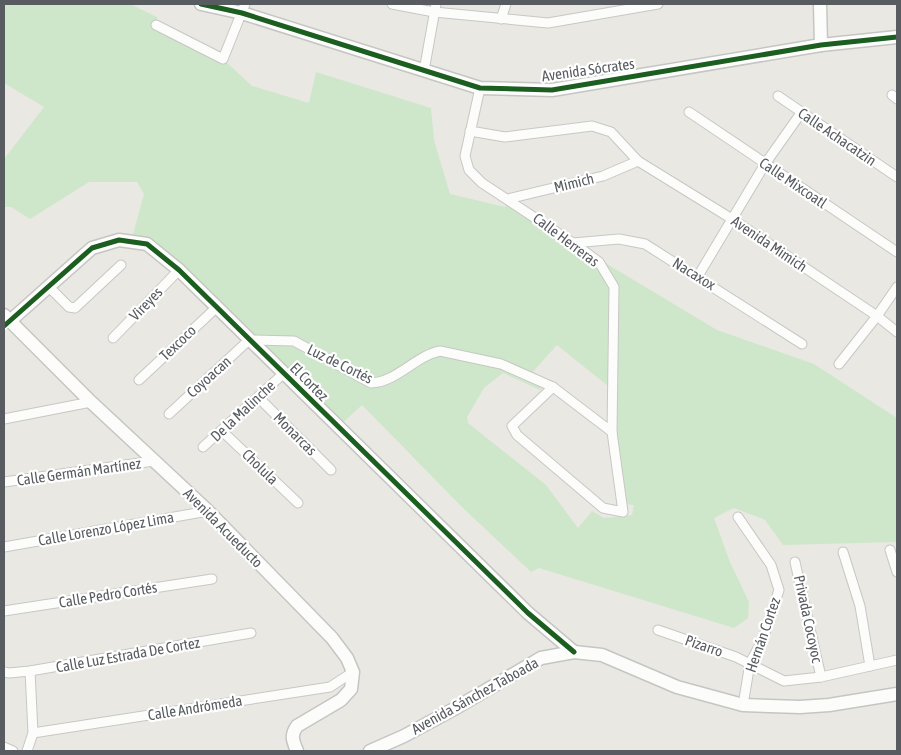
<svg xmlns="http://www.w3.org/2000/svg" width="901" height="755" viewBox="0 0 901 755" font-family="'Asap Condensed',sans-serif">
<rect width="100%" height="100%" fill="#eae8e2"/>
<!-- green -->
<path fill="#cee7ca" fill-rule="evenodd" d="M4,4H130L157,17V25L223,59L252,86L309,103L316,72L431,108L434,140L450,194L505,207L508,199L582,249L717,330L814,364L897,418V542L783,545L765,520L734,508L714,518L730,562L749,602L748,618L734,628L539,568L531,572L462,507L362,405L338,427L179,270L131,242L144,194L137,182H89L30,219L11,207H4V159L44,107L4,83ZM557,345L613,390L622,504L634,505L632,515L604,518L592,511L578,528L546,485L468,423L467,417L484,388L503,373L540,390L545,384L529,376Z"/>
<g fill="none" stroke-linecap="round" stroke-linejoin="round">
<!-- street casing -->
<g stroke="#c7c7c6" stroke-width="11">
<g id="street">
<polyline points="392,4 434,12 548,23 658,4"/>
<polyline points="501,19 506,4"/>
<polyline points="156,25 223,59 245,4"/>
<polyline points="424,71 436,4"/>
<polyline points="480,88 465,156 469,170 482,183 573,243 599,262 614,287 612,432 623,512 603,508 517,435 512,426 553,387"/>
<polyline points="892,95 897,99"/>
<polyline points="778,96 897,177"/>
<polyline points="689,112 897,252"/>
<polyline points="470,131 505,137 592,126 611,132 638,161 732,219 877,316 897,332"/>
<polyline points="508,199 603,176 638,161"/>
<polyline points="573,243 619,239 645,244 802,344"/>
<polyline points="698,276 765,164 801,113"/>
<polyline points="49,287 69,307 75,308 121,265"/>
<polyline points="113,338 179,270"/>
<polyline points="839,364 877,316 897,287"/>
<polyline points="139,380 217,307"/>
<polyline points="259,398 331,470"/>
<path d="M169,414L249,340L294,341L371,383C397,382 415,356 440,351L501,364L553,387L612,432"/>
<polyline points="4,419 91,402"/>
<polyline points="222,431 298,503"/>
<polyline points="203,447 283,374"/>
<polyline points="4,482 154,461"/>
<polyline points="738,517 771,565 779,590 763,639 750,663 743,705"/>
<polyline points="4,547 208,511"/>
<polyline points="890,550 897,572"/>
<polyline points="843,552 860,606 870,666"/>
<polyline points="795,562 821,677"/>
<polyline points="4,611 212,579"/>
<polyline points="658,630 736,657 784,681 821,677 897,660"/>
<polyline points="4,672 9,673 30,671 251,633"/>
<polyline points="33,733 330,687 353,672"/>
<polyline points="4,747 13,751"/>
<polyline points="27,751 33,733 30,671"/>
</g>
</g>
<!-- secondary casing -->
<g stroke="#c5c6c4" stroke-width="15">
<g id="secondary">
<polyline points="201,4 242,13 480,88 552,90 821,45 897,37"/>
<polyline points="820,4 821,45"/>
<path d="M4,315L91,402L208,511L332,638L347,658L353,672L351,689L341,700L297,726C290,736 293,741 297,751"/>
<polyline points="10,321 92,248 119,240 147,244 179,270 528,613 574,652"/>
<polyline points="370,751 404,736 454,709 541,658 574,652 602,655 677,687 743,705 800,707 829,705 897,694"/>
</g>
</g>
<!-- street -->
<use href="#street" stroke="#fcfcfb" stroke-width="9"/>
<!-- secondary -->
<use href="#secondary" stroke="#fcfcfb" stroke-width="12"/>
<!-- cycleway casing -->
<g stroke="#fff" stroke-width="8">
<g id="cycleway">
<polyline points="201,4 242,13 480,88 552,90 821,45 897,37"/>
<polyline points="4,326 92,248 119,240 147,244 179,270 528,613 574,652"/>
</g>
</g>
<!-- cycleway -->
<use href="#cycleway" stroke="#1b5e20" stroke-width="5"/>
</g>
<g text-anchor="middle" stroke-width="4.5" stroke-linejoin="round" paint-order="stroke">
<!-- street labels -->
<g font-size="15" fill="#585c61" stroke="#fff">
<text transform="translate(588 70) rotate(-8)" y="5">Avenida Sócrates</text>
<text transform="translate(837 137) rotate(34)" y="5">Calle Achacatzin</text>
<text transform="translate(574 183) rotate(-14)" y="5">Mimich</text>
<text transform="translate(793 183) rotate(34)" y="5">Calle Mixcoatl</text>
<text transform="translate(566 240) rotate(37)" y="5">Calle Herreras</text>
<text transform="translate(769 244) rotate(34)" y="5">Avenida Mimich</text>
<text transform="translate(694 274) rotate(32)" y="5">Nacaxox</text>
<text transform="translate(146 304) rotate(-46)" y="5">Vireyes</text>
<text transform="translate(178 343) rotate(-44)" y="5">Texcoco</text>
<text transform="translate(340 364) rotate(26)" y="5">Luz de Cortés</text>
<text transform="translate(209 377) rotate(-42)" y="5">Coyoacan</text>
<text transform="translate(309 382) rotate(45)" y="5">El Cortez</text>
<text transform="translate(243 411) rotate(-43)" y="5">De la Malinche</text>
<text transform="translate(295 434) rotate(45)" y="5">Monarcas</text>
<text transform="translate(260 467) rotate(44)" y="5">Cholula</text>
<text transform="translate(79 472) rotate(-8)" y="5">Calle Germán Martínez</text>
<text transform="translate(223 528) rotate(45)" y="5">Avenida Acueducto</text>
<text transform="translate(106 529) rotate(-10)" y="5">Calle Lorenzo López Lima</text>
<text transform="translate(108 595) rotate(-9)" y="5">Calle Pedro Cortés</text>
<text transform="translate(808 619) rotate(78)" y="5">Privada Cocoyoc</text>
<text transform="translate(763 635) rotate(-71)" y="5">Hernán Cortez</text>
<text transform="translate(704 646) rotate(19)" y="5">Pizarro</text>
<text transform="translate(128 655) rotate(-10)" y="5">Calle Luz Estrada De Cortez</text>
<text transform="translate(475 696) rotate(-29)" y="5">Avenida Sánchez Taboada</text>
<text transform="translate(195 708) rotate(-9)" y="5">Calle Andrómeda</text>
</g>
</g>
<!-- border -->
<rect width="901" height="755" fill="none" stroke="#585c61" stroke-width="10"/>
</svg>
